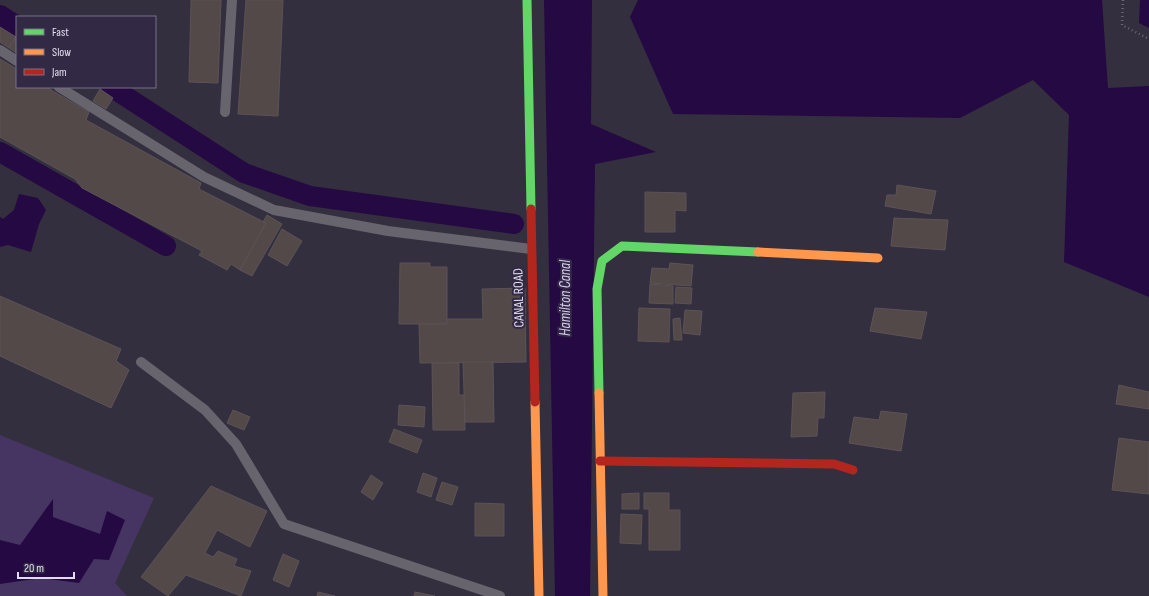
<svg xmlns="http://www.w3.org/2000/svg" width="1149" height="596" viewBox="0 0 1149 596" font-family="'Sofia Sans Condensed',sans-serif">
<rect width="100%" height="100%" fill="#342f3e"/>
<!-- green -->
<polygon fill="#463562" points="0,435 154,498 115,583 127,596 0,596"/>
<!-- water -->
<g fill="#250942">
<polygon points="544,0 592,0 591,124 656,152 595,164 590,596 555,596"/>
<polygon points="638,0 1102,0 1108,88 1149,86 1149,297 1064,262 1069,115 1033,80 960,118 673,114 630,17"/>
<polygon points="1140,0 1149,0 1149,28 1139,23"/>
<polygon points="19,194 38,198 46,210 39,224 31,252 8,245 0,247 0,217 3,219 14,210"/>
<polygon points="53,499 53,517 100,534 107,511 125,520 109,560 94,559 79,583 41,578 0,584 0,540 20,545"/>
</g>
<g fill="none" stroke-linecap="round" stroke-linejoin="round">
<!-- canal -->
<g stroke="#250942" stroke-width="20">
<polyline points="0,15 17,26"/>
<polyline points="111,87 244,173 310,196 514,224"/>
<polyline points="0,152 166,246"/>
</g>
</g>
<!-- building -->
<g fill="#544949" stroke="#5b5356">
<polygon points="191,0 221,0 218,83 189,82"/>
<polygon points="246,0 283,0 278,116 238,114"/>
<polygon points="0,27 16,37 9,48 0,42"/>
<polygon points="16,37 17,38 17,53 9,48"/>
<polygon points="0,59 17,69 17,87 46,87 89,112 86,120 201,183 199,189 266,223 240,270 231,264 227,270 199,255 202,251 82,188 75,179 0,137"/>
<polygon points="100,89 113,98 106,109 93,101"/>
<polygon points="897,185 936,191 931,214 885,206 887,195 896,195"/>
<polygon points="645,192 686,193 686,211 675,210 675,232 645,232"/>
<polygon points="267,215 282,224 252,276 240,270 266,223 263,222"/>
<polygon points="894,218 948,220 945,250 891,246"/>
<polygon points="282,229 302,241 287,266 268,255"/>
<polygon points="400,263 430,263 430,267 447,267 447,324 399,324"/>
<polygon points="670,263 693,265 691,286 650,283 652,268 669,269"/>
<polygon points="650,284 673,286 673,304 649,303"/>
<polygon points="676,287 692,288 691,304 675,303"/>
<polygon points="525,288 526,362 420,363 419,324 447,324 447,319 483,319 482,289"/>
<polygon points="0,296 121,349 116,361 129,370 111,408 0,356"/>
<polygon points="639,308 670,309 669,342 638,341"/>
<polygon points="875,308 927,312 921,339 870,331"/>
<polygon points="685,310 702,311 700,335 683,333"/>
<polygon points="680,318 682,340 674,340 673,319"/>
<polygon points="463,362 493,362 494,422 465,422"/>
<polygon points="432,363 459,363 459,395 464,395 465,430 433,430"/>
<polygon points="1119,385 1149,392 1149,409 1116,404"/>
<polygon points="825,392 824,418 818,418 817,436 791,437 793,393"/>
<polygon points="399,405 425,407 424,427 398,425"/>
<polygon points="233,410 250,417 244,430 227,423"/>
<polygon points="881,411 907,414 901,451 849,443 854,417 879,420"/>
<polygon points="394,429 422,440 417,453 389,442"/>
<polygon points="1119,438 1149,442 1149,494 1112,490"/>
<polygon points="423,473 437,478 431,497 417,492"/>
<polygon points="371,475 383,483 373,500 361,492"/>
<polygon points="442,482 458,487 452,505 436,500"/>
<polygon points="211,486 267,511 250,547 217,530 205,553 213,557 218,551 237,559 234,566 251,571 241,596 186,575 168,596 141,577"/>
<polygon points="639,493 639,509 622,509 622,494"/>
<polygon points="644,493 669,493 669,510 680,510 680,550 649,550 649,509 644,509"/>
<polygon points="475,503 504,504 504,536 475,536"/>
<polygon points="621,514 642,515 641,544 620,543"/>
<polygon points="283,554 299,561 289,587 273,580"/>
<polygon points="318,592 335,596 317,596"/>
<polygon points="415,592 435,596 414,596"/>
</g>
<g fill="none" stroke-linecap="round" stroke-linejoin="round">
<!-- path -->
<polyline stroke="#6a6671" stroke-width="2.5" stroke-dasharray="1 3" stroke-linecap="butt" points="1123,0 1122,25 1149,39"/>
<!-- lane -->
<g stroke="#67646e" stroke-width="10">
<polyline points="0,50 17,61"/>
<polyline points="59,87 204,177 274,210 388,231 531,249"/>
<polyline points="225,112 232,0"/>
<polyline points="141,362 205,410 236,444 284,524 500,596"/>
</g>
<!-- fast -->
<g stroke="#63d668" stroke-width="9">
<polyline points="527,0 531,209"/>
<polyline points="599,393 597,289 602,261 622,246 758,252"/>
</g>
<!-- slow -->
<g stroke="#ff974d" stroke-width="9">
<polyline points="758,252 878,258"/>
<polyline points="599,393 603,596"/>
<polyline points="535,402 539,596"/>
</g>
<!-- jam -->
<g stroke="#b3261e" stroke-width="9">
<polyline points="531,209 535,402"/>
<polyline points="600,461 834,464 853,470"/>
</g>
</g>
<g text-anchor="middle" stroke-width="4" stroke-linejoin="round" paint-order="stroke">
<!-- street labels -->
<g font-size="14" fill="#e2dcee" stroke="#322944">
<text transform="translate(518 298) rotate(-91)" y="5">CANAL ROAD</text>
</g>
<!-- water labels -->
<g font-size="15" font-style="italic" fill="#d8ccf3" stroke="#322944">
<text transform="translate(565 298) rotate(-90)" y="5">Hamilton Canal</text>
</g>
</g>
<!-- legend -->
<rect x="16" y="16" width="140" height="72" fill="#322944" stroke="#787188"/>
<rect x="24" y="29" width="20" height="6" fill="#63d668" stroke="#787188"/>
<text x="52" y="36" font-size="12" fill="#e2dcee">Fast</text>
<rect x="24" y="49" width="20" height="6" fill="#ff974d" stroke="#787188"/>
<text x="52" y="56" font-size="12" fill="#e2dcee">Slow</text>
<rect x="24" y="69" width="20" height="6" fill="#b3261e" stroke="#787188"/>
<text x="52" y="76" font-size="12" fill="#e2dcee">Jam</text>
<!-- scale -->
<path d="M18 572v6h56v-6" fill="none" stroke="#e2dcee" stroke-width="2"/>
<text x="24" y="572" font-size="12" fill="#e2dcee" stroke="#322944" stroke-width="3" paint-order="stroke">20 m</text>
</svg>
